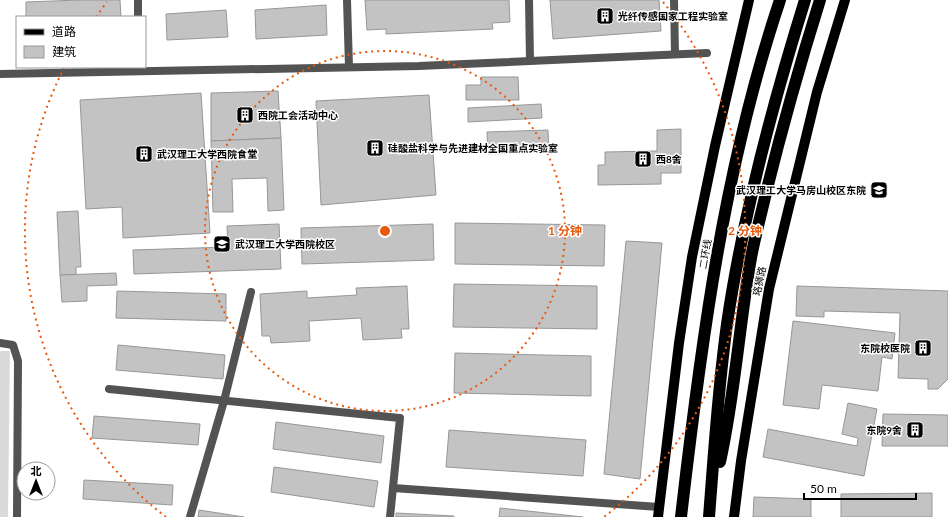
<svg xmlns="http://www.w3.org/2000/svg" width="948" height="517" viewBox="0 0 948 517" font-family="Lato,'Noto Sans SC',sans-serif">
<rect width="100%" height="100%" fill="#fff"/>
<!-- green -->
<polygon fill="#dadada" points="0,351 10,351 8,517 0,517"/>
<!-- building -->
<g fill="#c3c3c3" stroke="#979797">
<polygon points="79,0 120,0 121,17 26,17 26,2"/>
<polygon points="365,0 509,0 510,22 492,23 493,29 386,34 386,29 367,30"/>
<polygon points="550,0 659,0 661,31 553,39"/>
<polygon points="326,5 327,35 256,39 255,10"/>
<polygon points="226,10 228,37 167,40 166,14"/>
<polygon points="481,77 518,77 519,100 466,100 466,85 481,85"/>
<polygon points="278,91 281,138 211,141 211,93"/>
<polygon points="201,93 210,233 123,238 122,207 86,209 80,100"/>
<polygon points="429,95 436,195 321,205 316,101"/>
<polygon points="541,104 542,118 468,122 468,108"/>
<polygon points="681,129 681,173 661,173 661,184 598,185 598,165 605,165 605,152 657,151 657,130"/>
<polygon points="548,130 549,152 488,154 487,132"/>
<polygon points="281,138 284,210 268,211 267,178 232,179 233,212 213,212 211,141"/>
<polygon points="78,211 81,267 76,267 76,275 60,275 57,212"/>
<polygon points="455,223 605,225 604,266 455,264"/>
<polygon points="279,224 281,269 134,274 133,250 228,247 227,226"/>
<polygon points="433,224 434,260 302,264 301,228"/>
<polygon points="626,241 662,243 640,479 604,474"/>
<polygon points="116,273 117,285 87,286 87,301 62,302 60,275"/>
<polygon points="454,284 597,286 597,329 453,327"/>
<polygon points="407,286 409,329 401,329 402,338 363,340 361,318 309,321 310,341 271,343 270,336 262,336 260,294 307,291 307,298 357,295 356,288"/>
<polygon points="797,286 948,291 948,379 938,389 928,389 928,379 898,378 900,313 824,311 824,317 796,316"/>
<polygon points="117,291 226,294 226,321 116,318"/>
<polygon points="793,321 895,333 892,359 882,357 878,391 822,385 819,409 783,405"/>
<polygon points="118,345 225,355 223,379 116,370"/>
<polygon points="455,353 591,356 591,396 454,393"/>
<polygon points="848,403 877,409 864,476 763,457 768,429 857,446 858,438 842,434"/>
<polygon points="883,414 948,415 948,446 882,446"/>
<polygon points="94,416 200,424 198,445 92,438"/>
<polygon points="276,422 384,436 381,463 273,449"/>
<polygon points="449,430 586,440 583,476 446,467"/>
<polygon points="274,467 378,481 374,507 271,492"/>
<polygon points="84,480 173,485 172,505 83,499"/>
<polygon points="932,493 932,517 841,517 841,494"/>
<polygon points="754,497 811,499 811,517 753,517"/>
<polygon points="500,508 583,517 499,517"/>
<polygon points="199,510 244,517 198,517"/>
<polygon points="396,513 454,516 454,517 396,517"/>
</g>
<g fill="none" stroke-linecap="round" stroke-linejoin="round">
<!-- street -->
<g stroke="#535353" stroke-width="8">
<polyline points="138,0 138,17"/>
<polyline points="347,0 349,67"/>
<polyline points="529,0 530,61"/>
<polyline points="674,0 675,54"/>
<polyline points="0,74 419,66 707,53"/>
<polyline points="0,343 13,345 18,361 17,517"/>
<polyline points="109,389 400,418 390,517"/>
<polyline points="393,488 659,507"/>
<polyline points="190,517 224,401 251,292"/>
</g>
<!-- primary -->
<g stroke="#000" stroke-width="10">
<polyline points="658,517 679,343 692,257 715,146 749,0"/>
<polyline points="734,517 741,461 769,289 817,92 845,0"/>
</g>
<!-- highway -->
<g stroke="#000" stroke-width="12">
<path d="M720,462C735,395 739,326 751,258C755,236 761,215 766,193C782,128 800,64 820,0"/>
<path d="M681,517C701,343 724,167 780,0"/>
<path d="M709,517C714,453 718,388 727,324C743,214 772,106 805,0"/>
</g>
</g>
<!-- distance rings -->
<g fill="none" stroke="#e8590c" stroke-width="2" stroke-dasharray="2 4">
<circle cx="385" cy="231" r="180"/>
<path d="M166 517A360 360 0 0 1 64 68M96 17A360 360 0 0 1 107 2M663 2A360 360 0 0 1 604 517"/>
</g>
<!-- icons -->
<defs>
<g id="building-square" transform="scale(0.9)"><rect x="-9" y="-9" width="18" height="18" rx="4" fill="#000" stroke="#fff"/><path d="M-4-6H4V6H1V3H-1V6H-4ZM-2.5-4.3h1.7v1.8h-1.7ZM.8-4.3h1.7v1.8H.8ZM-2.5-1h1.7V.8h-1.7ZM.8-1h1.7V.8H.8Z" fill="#fff"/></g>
<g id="university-square" transform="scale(0.9)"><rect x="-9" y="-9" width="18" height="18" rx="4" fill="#000" stroke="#fff"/><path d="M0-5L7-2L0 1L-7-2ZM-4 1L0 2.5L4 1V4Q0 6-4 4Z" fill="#fff"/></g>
</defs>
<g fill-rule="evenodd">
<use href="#building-square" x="605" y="16"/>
<use href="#building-square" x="245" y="115"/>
<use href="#building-square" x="375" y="148"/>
<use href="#building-square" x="144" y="154"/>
<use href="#building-square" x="643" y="159"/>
<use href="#university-square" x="879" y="190"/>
<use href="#university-square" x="222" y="244"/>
<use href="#building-square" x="923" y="348"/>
<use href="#building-square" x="915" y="430"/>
</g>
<g text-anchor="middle" stroke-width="3" stroke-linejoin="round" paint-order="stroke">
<!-- poi labels -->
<g font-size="10" font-weight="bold" fill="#000" stroke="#fff" text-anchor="start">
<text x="618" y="20">光纤传感国家工程实验室</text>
<text x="258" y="119">西院工会活动中心</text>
<text x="388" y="152">硅酸盐科学与先进建材全国重点实验室</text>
<text x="157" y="158">武汉理工大学西院食堂</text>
<text x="656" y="163">西8舍</text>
<text x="866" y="194" text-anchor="end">武汉理工大学马房山校区东院</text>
<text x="235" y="248">武汉理工大学西院校区</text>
<text x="910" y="352" text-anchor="end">东院校医院</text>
<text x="902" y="434" text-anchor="end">东院9舍</text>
</g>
<!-- street labels -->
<g font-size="10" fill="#000" stroke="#fff">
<text transform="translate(705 254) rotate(-80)" y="4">二环线</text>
<text transform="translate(759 281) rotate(-78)" y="4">珞狮路</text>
</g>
</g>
<circle cx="385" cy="231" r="6" fill="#e8590c" stroke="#fff" stroke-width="2"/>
<g font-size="12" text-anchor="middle" font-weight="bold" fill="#e8590c" stroke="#fff" stroke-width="3" stroke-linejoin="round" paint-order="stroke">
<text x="565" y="235">1 分钟</text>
<text x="745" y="235">2 分钟</text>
</g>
<!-- legend -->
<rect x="16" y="16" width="130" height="52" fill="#ffffff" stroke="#999999"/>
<rect x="24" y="29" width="20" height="6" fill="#000000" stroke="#999999"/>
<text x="52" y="36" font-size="12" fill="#000000">道路</text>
<rect x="24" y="46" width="20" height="12" fill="#c3c3c3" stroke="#999999"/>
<text x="52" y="56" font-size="12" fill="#000000">建筑</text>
<!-- north arrow -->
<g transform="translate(36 481)"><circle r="19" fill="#ffffff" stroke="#999999"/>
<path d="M0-3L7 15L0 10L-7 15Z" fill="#000000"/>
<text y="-6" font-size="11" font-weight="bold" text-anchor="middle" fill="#000000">北</text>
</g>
<!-- scale -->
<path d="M804 493v6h112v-6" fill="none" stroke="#000000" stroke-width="2"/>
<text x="810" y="493" font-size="12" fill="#000000" stroke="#ffffff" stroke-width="3" paint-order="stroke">50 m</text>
</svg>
